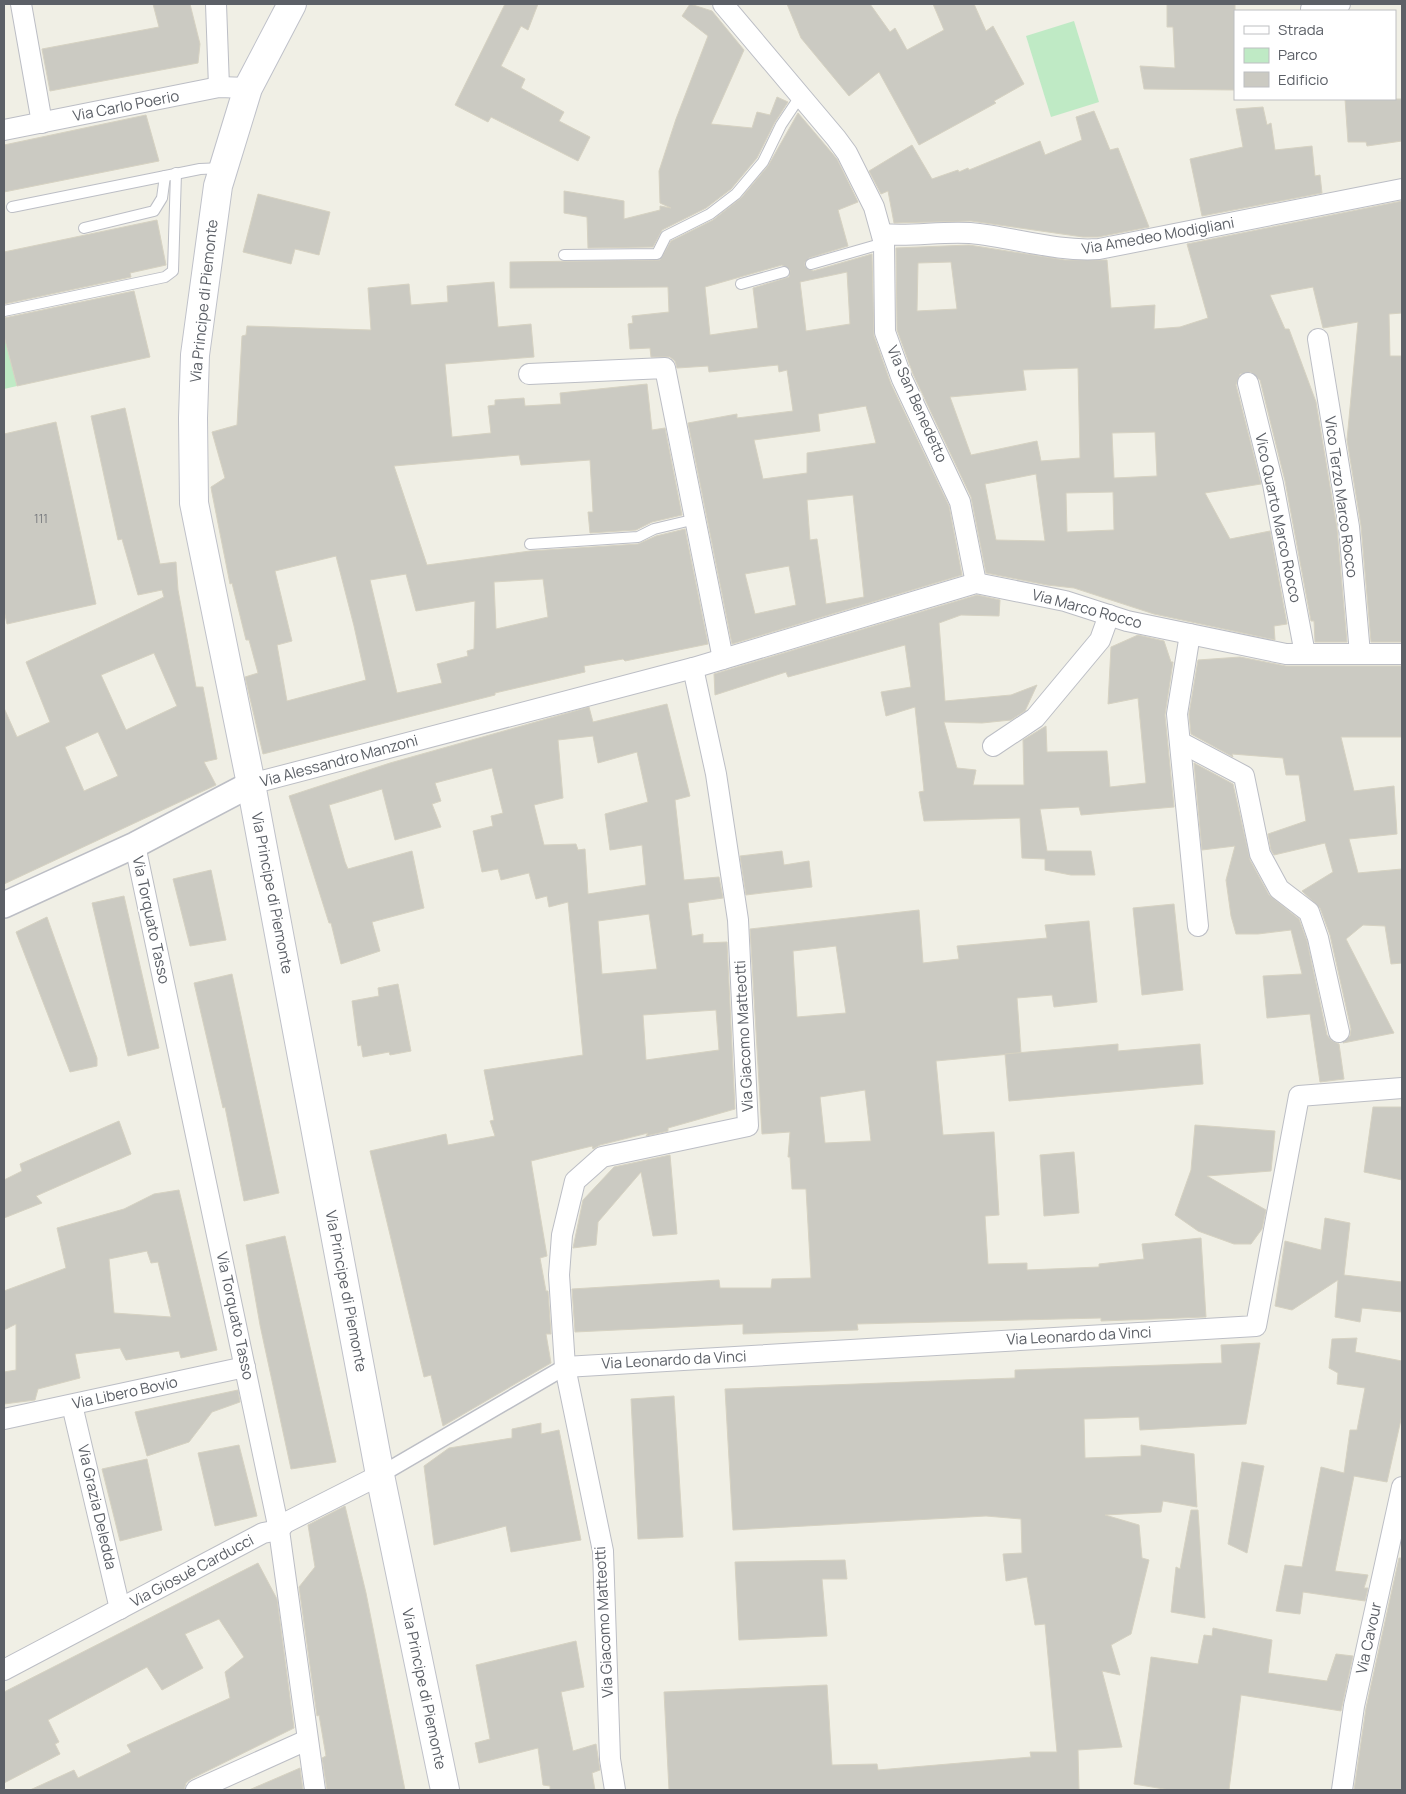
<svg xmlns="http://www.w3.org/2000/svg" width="1406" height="1794" viewBox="0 0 1406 1794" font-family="Manrope,sans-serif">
<rect width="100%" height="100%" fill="#f0efe5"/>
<!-- green -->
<g fill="#bfeac5">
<polygon points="1074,21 1099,102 1051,117 1026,36"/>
<polygon points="4,336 17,386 4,389"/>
</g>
<!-- building -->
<g fill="#cbcac2" stroke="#d6d2c2" fill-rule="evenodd">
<polygon points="153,4 190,4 200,44 198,63 50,91 42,49 159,27"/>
<polygon points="505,4 538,4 528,30 521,26 501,66 525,79 521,88 564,112 559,121 590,137 578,161 491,117 488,122 455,105"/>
<polygon points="690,4 712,11 744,50 711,124 752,128 757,112 770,115 777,97 788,102 775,122 757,158 731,189 706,208 662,230 653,247 588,248 587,217 564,213 564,191 624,201 624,219 660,210 660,206 671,208 660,203 659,171 676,119 708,36 682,16"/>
<polygon points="787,4 870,4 890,32 895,28 907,50 944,30 933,4 974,4 986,31 993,26 1024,84 994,101 996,103 919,145 879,72 849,96 801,38"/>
<polygon points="1167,4 1235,4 1235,90 1144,89 1140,66 1175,68 1173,27 1167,27"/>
<polygon points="1345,99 1402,99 1402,141 1367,146 1366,142 1348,142"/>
<polygon points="1263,107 1267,125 1271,123 1275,150 1312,146 1315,176 1320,175 1322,193 1202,216 1190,159 1243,147 1236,109"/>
<polygon points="1094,111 1110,150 1118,148 1149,227 1098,237 1083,237 971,221 894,223 888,191 881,194 869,171 912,145 932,179 958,170 959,172 968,168 969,170 1040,141 1045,155 1082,140 1076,117"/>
<path d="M798,113L837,159L858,202L838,210L848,246L809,258L805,262V266L813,271L872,254L874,336L891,384L949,506L962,575L732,644L688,423L737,414V418L793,411L787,370L779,372L778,365L709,372L708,366L677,368L675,361L670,357H651L650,348L630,349L628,324L633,323L632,316L669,312L668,287L510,288V262L660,260L671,241L713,220L741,198L768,166ZM782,265L790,270L789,277L753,288L758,328L710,335L705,287ZM847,272L850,324L806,331L800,282ZM866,406L876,443L807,453V473L763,479L754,440L820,431L818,414ZM853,495L864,597L826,604L817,539L810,540L807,500ZM789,566L796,605L755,614L745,574Z"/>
<polygon points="146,115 159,161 4,192 4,145"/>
<polygon points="258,194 330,212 319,255 295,249 291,264 243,252"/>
<path d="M1402,201V313L1389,314L1390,356H1402V642H1371L1361,526L1347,440L1358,322L1323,328L1313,287L1270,295L1285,329H1289L1316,402L1337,528L1347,642H1315L1314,621H1311L1285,481L1260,380L1251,372L1240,374L1236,385L1261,484L1205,493L1230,539L1270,531L1287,624L1274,626L1275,640L1154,614L1074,588L1047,585L986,573L971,497L913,374L897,330L896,248L969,245L1065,260H1107L1111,308L1155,305L1154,329L1180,327L1208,318L1187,244ZM951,262L957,309L917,311L918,263ZM1078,368L1080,458L1041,461L1037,441L971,455L950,397L1026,390L1023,370ZM1155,432L1157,476L1114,478L1112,433ZM1036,474L1045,541L996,540L985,484ZM1113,492L1114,530L1067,532L1066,493Z"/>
<polygon points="157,220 166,265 130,273 131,277 4,304 4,252"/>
<path d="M494,282L498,327L531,324L534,357L445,364L452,437L491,433L488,406L495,405V400L524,398L525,406L561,404L560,393L647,384L652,430L665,428L682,515L652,522L636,530L590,533L588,512H593L590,460L521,465L519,455L394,466L427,565L530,551L638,544L656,536L685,529L708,644L625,661L623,659L584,666L585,672L495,693V695L263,754L245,677L258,673L249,640H246L232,583L230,584L212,493L211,487L225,478L212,432L237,425L242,336L246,335L247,326L371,330L368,288L409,284L411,305L448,302L447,286ZM336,556L354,626L366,680L287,701L277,645L292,641L275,571ZM406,574L416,611L475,601L474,649L467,651L468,656L437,664L442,683L397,693L370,580ZM543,579L548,617L496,629L494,582Z"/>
<polygon points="134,291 150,357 17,386 4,336 4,318"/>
<path d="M125,408L160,564L176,562L178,590L196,687H203L217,759L204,762L216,785L4,884V708L17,737L50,722L26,662L164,597L162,590L138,595L122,539L118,540L91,416ZM154,653L177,706L126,730L101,675ZM98,732L118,776L84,791L65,747Z"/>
<polygon points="56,422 96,604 7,624 4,610 4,434"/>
<polygon points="977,595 1000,600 999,616 961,615 939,623 945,701 1011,695 1037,685 1025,711 1011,720 982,723 944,722 957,768 976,770 973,785 1024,785 1023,740 1046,726 1047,752 1107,751 1110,787 1146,783 1138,698 1108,704 1111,647 1138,635 1164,641 1171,662 1173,662 1165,715 1174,807 1081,815 1079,807 1040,809 1047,851 1091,851 1095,875 1071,875 1045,870 1045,859 1022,858 1020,818 924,821 919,792 924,791 915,707 886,716 881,692 911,687 905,645 788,677 786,672 715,695 714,674"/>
<polygon points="1240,657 1286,666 1402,666 1402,737 1341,737 1354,791 1394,786 1397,834 1349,839 1358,873 1402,869 1402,963 1391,964 1385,926 1363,925 1346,939 1394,1033 1343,1043 1350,1036 1351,1029 1330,935 1320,908 1302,891 1333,872 1325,843 1274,855 1271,850 1268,834 1306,821 1299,775 1286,775 1283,758 1232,754 1233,757 1191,734 1189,714 1198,660"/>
<path d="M667,704L690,796L675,800L684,880L719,877L723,898L688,903L692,936L703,934V943L727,942L735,1109L668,1128V1131L646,1136L648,1133L600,1145L593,1149L592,1146L531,1161L547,1256L540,1258L546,1291H548L551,1334H546L551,1363L443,1426L431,1375L424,1377L370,1151L446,1134L448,1145L495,1136L490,1121L494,1120L484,1070L583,1055L568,902L549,907L547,896L536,899L529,873L501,880L498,869L482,872L473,831L493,826L491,816L503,813L492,768L435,783L441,801L432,804L441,827L395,840L382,789L329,805L345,862L348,869L412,851L424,908L372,922L380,951L341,964L331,923H329L289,796L390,763L589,707L593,722ZM593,736L598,763L637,752L648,802L605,814L610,850L642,845L646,885L588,894L585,849L578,850L576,844L544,845L534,805L563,798L558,740ZM649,914L657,969L602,974L598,921ZM716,1010L719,1050L646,1060L643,1015Z"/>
<polygon points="1194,763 1233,784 1250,860 1269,895 1299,919 1307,941 1327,1035 1331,1040 1339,1044 1344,1079 1320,1082 1310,1014 1267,1018 1263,976 1302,974 1291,930 1258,934 1236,934 1231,916 1226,880 1235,846 1202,850"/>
<polygon points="782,851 784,865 809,861 812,887 746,895 740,856"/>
<polygon points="211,870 226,940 190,946 173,879"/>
<polygon points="124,896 159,1048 128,1056 92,903"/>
<polygon points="1174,904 1183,990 1142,995 1133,908"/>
<path d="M919,910L923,963L959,959L957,946L1047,938L1045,925L1089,921L1097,1002L1054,1007L1052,995L1017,998L1021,1053L936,1061L943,1135L994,1132L999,1215L985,1216L988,1264L1027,1263V1270L1099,1267V1264L1144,1259L1142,1244L1201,1238L1206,1317L1101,1321V1318L857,1324L858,1330L743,1334V1324L575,1332L572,1289L719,1280L720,1288H771L772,1279L811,1278L806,1189H792L790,1157H788L790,1132L762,1134L750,929ZM836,946L846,1013L797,1017L793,951ZM865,1090L871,1141L825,1143L820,1097Z"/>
<polygon points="47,917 97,1058 97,1066 70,1072 16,932"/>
<polygon points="232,974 279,1193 244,1201 225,1107 223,1108 194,983"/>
<polygon points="398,984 411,1051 390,1055 389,1052 363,1057 361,1045 358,1046 352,1001 379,996 378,988"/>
<polygon points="1118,1044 1118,1051 1200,1044 1203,1084 1009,1101 1005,1054"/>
<polygon points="1373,1107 1402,1107 1402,1180 1364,1172"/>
<polygon points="119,1121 131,1154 36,1196 42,1203 4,1218 4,1180 22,1171 20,1164"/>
<polygon points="1195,1125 1275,1131 1271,1171 1207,1176 1266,1210 1262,1229 1251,1244 1234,1244 1198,1231 1175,1215 1191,1170"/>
<polygon points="1074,1152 1079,1213 1044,1216 1040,1155"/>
<polygon points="670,1155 677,1234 653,1236 641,1172 598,1222 596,1245 573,1248 583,1200 614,1167"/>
<path d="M179,1190L217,1350L181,1358L179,1351L126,1360L120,1348L75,1354L80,1378L38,1389L35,1400L4,1404V1372L16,1370V1324L4,1330V1291L66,1268L57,1228L124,1209L154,1194ZM147,1251L151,1263L158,1262L171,1317L114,1313L109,1259Z"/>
<polygon points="1325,1218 1350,1223 1344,1275 1402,1282 1402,1312 1362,1308 1360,1322 1335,1317 1338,1280 1292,1310 1275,1306 1285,1241 1321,1250"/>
<polygon points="285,1236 336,1462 291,1469 260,1325 246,1245"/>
<polygon points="1357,1338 1355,1352 1402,1361 1402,1415 1387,1482 1354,1476 1335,1571 1368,1575 1364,1588 1368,1588 1365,1601 1303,1592 1300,1614 1276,1611 1285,1565 1302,1567 1321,1467 1344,1473 1350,1430 1357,1430 1365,1388 1337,1384 1338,1373 1329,1368 1332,1339"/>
<polygon points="1260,1343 1246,1424 1140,1430 1139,1417 1084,1419 1085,1458 1141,1456 1141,1445 1194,1454 1197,1507 1163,1501 1161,1512 1105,1515 1139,1525 1142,1558 1149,1560 1131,1634 1111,1645 1120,1675 1102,1671 1122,1747 1078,1750 1079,1790 669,1790 664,1692 827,1685 832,1765 877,1764 878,1770 1031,1757 1030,1752 1057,1752 1045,1624 1035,1625 1027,1577 1006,1581 1003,1554 1022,1553 1021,1519 986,1516 733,1530 725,1389 1015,1378 1015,1370 1222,1363 1221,1345"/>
<polygon points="238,1390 240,1402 212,1412 189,1442 147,1456 135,1412"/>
<polygon points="674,1396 683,1537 638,1539 631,1399"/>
<polygon points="541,1423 541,1434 559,1430 581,1540 511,1552 506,1526 434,1545 424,1466 449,1448 512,1438 512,1429"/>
<polygon points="239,1445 257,1516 215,1526 198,1453"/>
<polygon points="147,1459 162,1530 120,1541 102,1469"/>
<polygon points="1242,1462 1264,1466 1247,1553 1228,1544"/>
<polygon points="345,1506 366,1593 405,1790 327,1790 322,1758 326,1756 319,1715 317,1716 299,1587 315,1567 308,1525"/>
<polygon points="1191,1510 1198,1510 1205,1618 1171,1612 1176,1567 1180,1569"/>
<polygon points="1399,1558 1402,1558 1402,1790 1354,1790 1366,1708"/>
<polygon points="845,1560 847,1579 822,1579 827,1636 739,1640 735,1562"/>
<polygon points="258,1563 277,1599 294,1728 191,1779 186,1783 184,1790 30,1790 74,1770 78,1778 131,1752 127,1745 230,1698 225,1672 244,1657 219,1619 185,1634 203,1668 162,1690 147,1667 48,1720 59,1742 55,1744 60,1754 4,1783 4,1692"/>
<polygon points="1213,1628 1272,1640 1268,1673 1327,1681 1336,1654 1353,1656 1341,1711 1241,1695 1229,1790 1170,1790 1134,1784 1151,1657 1198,1664 1204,1635 1212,1636"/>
<polygon points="576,1641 584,1687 561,1692 573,1751 596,1744 600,1770 592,1773 595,1790 550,1790 550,1786 543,1785 538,1748 479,1763 475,1743 490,1739 476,1665"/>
<polygon points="300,1768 303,1790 249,1790"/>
</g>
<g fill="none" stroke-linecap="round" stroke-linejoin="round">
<!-- service casing -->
<g stroke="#bcbec5" stroke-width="12">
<g id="service">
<polyline points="12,207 200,169 223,168"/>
<polyline points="84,228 154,211 162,198 165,176"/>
<polyline points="564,255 657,254 666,236 710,214 736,194 763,162 781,125 801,95"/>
<polyline points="811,264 884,243"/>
<polyline points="741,284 784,272"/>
<polyline points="4,311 165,277 173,271 176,173"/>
<polyline points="530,544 638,537 654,529 696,519"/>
</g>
</g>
<!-- pedestrian casing -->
<g stroke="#bcbec5" stroke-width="18">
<polyline id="pedestrian" points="380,1475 565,1367"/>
</g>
<!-- minor casing -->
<g stroke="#bcbec5" stroke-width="22">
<g id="minor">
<polyline points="21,4 42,123"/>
<polyline points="216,4 219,87"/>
<polyline points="723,4 836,138 847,153 874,207 884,243 885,332 902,379 960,502 976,583"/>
<polyline points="1311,9 1340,4"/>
<polyline points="4,130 219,87 248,88"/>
<path d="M882,234C911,237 940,231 970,233C1014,237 1055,252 1099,249L1402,189"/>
<polyline points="1318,339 1349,527 1360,654"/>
<polyline points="529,374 665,368 723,659"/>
<polyline points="1248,383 1273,484 1305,654"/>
<polyline points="1190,634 1177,714 1198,926"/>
<polyline points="1180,742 1244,776 1260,854 1279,889 1309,912 1318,938 1339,1032"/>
<polyline points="993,746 1035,718 1100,640 1109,615"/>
<polyline points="251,784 693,668 976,583 1065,601 1127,621 1286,654 1402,654"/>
<polyline points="135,845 279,1530 315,1790"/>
<polyline points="565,1367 1256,1326 1299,1096 1402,1088"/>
<polyline points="72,1405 120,1609"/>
<polyline points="4,1419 245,1367"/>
<polyline points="4,1670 263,1533 279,1530 285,1523 380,1475"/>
<polyline points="196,1790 307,1740"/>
<polyline points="615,1790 610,1759 603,1551 565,1367 559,1275 562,1235 575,1181 602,1157 748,1126 738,920 716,774 693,668"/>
<polyline points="1342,1790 1354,1706 1402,1487"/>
</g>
</g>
<!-- tertiary casing -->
<g stroke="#bcbec5" stroke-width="28">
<polyline id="tertiary" points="4,905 135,845 251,784"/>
</g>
<!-- secondary casing -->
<g stroke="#bfc1c9" stroke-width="30">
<polyline id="secondary" points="292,4 248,88 218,186 195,355 193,418 194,503 251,784 380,1475 445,1790"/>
</g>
<!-- service -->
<use href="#service" stroke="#fff" stroke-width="10"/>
<!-- pedestrian -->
<use href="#pedestrian" stroke="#fff" stroke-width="15"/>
<!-- minor -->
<use href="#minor" stroke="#fff" stroke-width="20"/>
<!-- tertiary -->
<use href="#tertiary" stroke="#fff" stroke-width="25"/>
<!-- secondary -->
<use href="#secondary" stroke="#fff" stroke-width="28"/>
</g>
<g text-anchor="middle" stroke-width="4" stroke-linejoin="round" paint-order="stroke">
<!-- number labels -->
<g font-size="12" fill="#787a7e">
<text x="41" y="523">111</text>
</g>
<!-- street labels -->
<g font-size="15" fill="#5c6067" stroke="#fff">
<text transform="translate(126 106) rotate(-11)" y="5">Via Carlo Poerio</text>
<text transform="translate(1158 236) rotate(-10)" y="5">Via Amedeo Modigliani</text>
<text transform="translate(204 301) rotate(-84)" y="5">Via Principe di Piemonte</text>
<text transform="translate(917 404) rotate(66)" y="5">Via San Benedetto</text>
<text transform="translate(1341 497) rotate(82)" y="5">Vico Terzo Marco Rocco</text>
<text transform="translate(1278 518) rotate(78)" y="5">Vico Quarto Marco Rocco</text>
<text transform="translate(1087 609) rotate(15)" y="5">Via Marco Rocco</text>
<text transform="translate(339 761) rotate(-15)" y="5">Via Alessandro Manzoni</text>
<text transform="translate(272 893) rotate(79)" y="5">Via Principe di Piemonte</text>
<text transform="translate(151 920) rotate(78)" y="5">Via Torquato Tasso</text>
<text transform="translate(744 1036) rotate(-93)" y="5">Via Giacomo Matteotti</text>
<text transform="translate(346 1291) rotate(79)" y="5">Via Principe di Piemonte</text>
<text transform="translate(235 1316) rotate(78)" y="5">Via Torquato Tasso</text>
<text transform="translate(1079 1336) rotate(-3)" y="5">Via Leonardo da Vinci</text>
<text transform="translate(674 1360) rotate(-3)" y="5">Via Leonardo da Vinci</text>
<text transform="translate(125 1393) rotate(-12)" y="5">Via Libero Bovio</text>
<text transform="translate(97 1507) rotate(77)" y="5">Via Grazia Deledda</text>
<text transform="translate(192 1571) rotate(-28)" y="5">Via Giosuè Carducci</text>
<text transform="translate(604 1622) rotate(-93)" y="5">Via Giacomo Matteotti</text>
<text transform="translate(1369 1638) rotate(-78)" y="5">Via Cavour</text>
<text transform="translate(424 1689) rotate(78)" y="5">Via Principe di Piemonte</text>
</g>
</g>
<!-- border -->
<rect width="1406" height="1794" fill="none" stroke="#5c6067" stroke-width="10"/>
<!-- legend -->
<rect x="1234" y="10" width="162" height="90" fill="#ffffff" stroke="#bebfc2"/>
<rect x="1244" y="26" width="25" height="8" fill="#ffffff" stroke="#bebfc2"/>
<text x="1278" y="35" font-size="15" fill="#5c6067">Strada</text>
<rect x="1244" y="48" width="25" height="15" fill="#bfeac5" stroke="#bebfc2"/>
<text x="1278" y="60" font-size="15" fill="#5c6067">Parco</text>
<rect x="1244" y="72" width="25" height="15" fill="#cbcac2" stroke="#bebfc2"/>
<text x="1278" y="85" font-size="15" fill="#5c6067">Edificio</text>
</svg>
